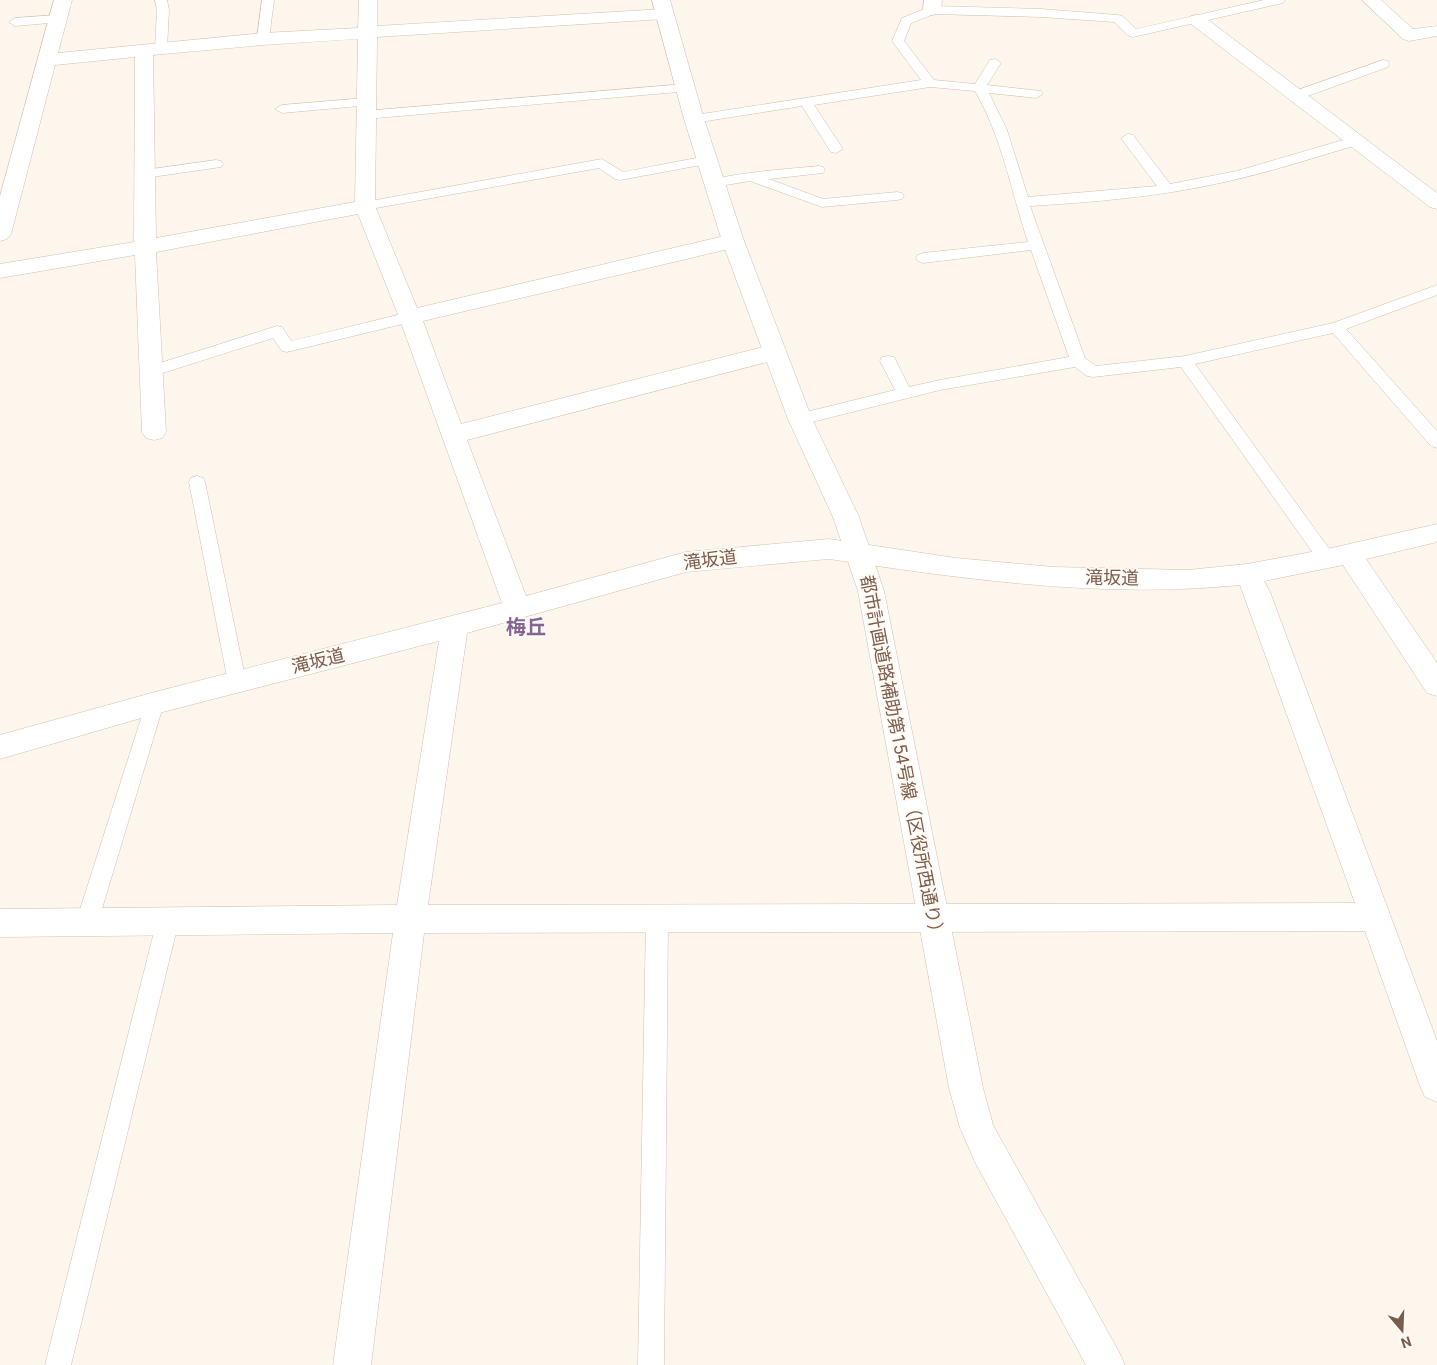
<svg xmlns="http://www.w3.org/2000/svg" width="1437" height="1365" viewBox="0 0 1437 1365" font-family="Roboto,'Noto Sans JP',sans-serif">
<rect width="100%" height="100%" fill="#fdf6ec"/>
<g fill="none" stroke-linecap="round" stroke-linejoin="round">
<!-- service casing -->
<g stroke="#d1beb0" stroke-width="1">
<g id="service">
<polygon points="155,0 167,0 169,10 167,49 161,53 155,49 157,10"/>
<polygon points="262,0 274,0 269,39 263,43 257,39"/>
<path d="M1264,0H1285L1283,3L1133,37L1129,36L1114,22L1041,17L934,14L911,23L904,41L934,80L975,84L990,60L995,59L1001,63L987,85L1041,91L1043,94L1036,98L989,93L1007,130L1028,197L1157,186L1121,138L1128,134L1133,135L1170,184L1237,171L1350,138H1360L1362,141L1360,144C1313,158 1267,173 1220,183C1157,197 1094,202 1030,206L1085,358L1096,366L1185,356L1333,323L1437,285V295L1346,329L1437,431V448L1431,446L1333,333L1195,364L1333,554L1336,559L1333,564L1327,566L1321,564L1181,367L1093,377L1087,376L1075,367L940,390L800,425L794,423L792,419L794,415L895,390L880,361L882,357L888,356L894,357L909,387L940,380L1069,357L1031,250L923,263L918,261L916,258L918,255L923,253L1028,242C1011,191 1002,137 975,91L930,87L814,105L843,149L836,153L831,152L802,106L694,123L689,122L687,119L689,116L921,80L892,41L902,18L932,6L1041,9L1118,15L1122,16L1136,29Z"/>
<polygon points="57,15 63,19 61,22 15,26 9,22 15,18"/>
<polygon points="1383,60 1388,61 1389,64 1388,67 1302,98 1297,99 1290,95 1292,92"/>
<polygon points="685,84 692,88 690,91 365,119 358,115 365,111"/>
<polygon points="366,98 371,99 373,102 371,105 282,113 275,109 282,105"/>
<polygon points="707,156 712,157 714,160 712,163 620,180 615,179 599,168 365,210 360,209 358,206 360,203 365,202 602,159 623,172"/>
<polygon points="216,160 221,161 223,164 221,167 145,178 138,174 145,170"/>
<path d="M818,166L823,167L825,170L823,173L769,179L823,199L897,192L902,193L904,196L902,199L897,200L822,207L750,181L714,187L707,183C714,174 801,168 818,166Z"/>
<polygon points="410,312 415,313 418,317 415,321 287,352 282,351 273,338 150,377 144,376 142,372 144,368 277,326 282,327 291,341"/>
<polygon points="197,476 203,478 205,482 246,682 244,687 237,690 230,687 228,682 189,482 191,478"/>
<polygon points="155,695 162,698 164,703 98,922 94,929 87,932 80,929 76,922 146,703 148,698"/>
<polygon points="657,909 664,912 668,919 664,1365 638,1365 646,919 650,912"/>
<polygon points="168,910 175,913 179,920 71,1365 45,1365 157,920 161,913"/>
</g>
</g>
<!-- minor casing -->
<g stroke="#d1beb0" stroke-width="1">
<g id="minor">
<path d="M54,0H72L58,53L263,33L358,28L359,0H377V26L664,9L670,10L673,14L670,18L664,19L377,37L375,206L417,308L733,234L741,236L744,241L741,246L733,248L423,321L461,424L775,344L783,347L786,352L783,357L775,360L467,440L526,596L686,552L829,539L956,558L1053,567L1188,570L1247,564L1327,549L1437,524V542L1366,559L1437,663V696L1427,693L1343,565L1264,581L1270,592L1437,1041V1102L1425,1097L1420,1086L1365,931L424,933L371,1365H333L393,933L0,937V909L397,905L439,641L155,714L0,759V735L155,692L502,603L399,317L358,214L156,252L166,432L162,438L154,440L146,438L142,432L135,255L0,278V264L134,242L135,57L55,65L11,234L7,239L0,241V196ZM358,39L355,202L156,238L153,55L263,45ZM829,559C965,579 1102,599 1240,585L1355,903L428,905L467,633L686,572Z"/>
<polygon points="924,0 942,0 941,10 938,14 932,15 926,14 923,10"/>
<polygon points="1362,0 1381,0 1413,29 1437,26 1437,36 1409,41 1403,39"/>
<polygon points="1197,15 1203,16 1437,193 1437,209 1430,207 1191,24 1188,20 1191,16"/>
</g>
</g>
<!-- tertiary casing -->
<g stroke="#d1beb0" stroke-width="1">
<polygon id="tertiary" points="652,0 670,0 704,119 744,241 812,419 859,517 884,591 983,1088 993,1125 1119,1352 1125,1365 1086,1365 976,1164 960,1128 949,1088 858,591 833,517 788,419 722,241 684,119"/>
</g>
<!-- service -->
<use href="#service" fill="#fff" fill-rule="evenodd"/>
<!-- minor -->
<use href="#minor" fill="#fff" fill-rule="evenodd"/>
<!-- tertiary -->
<use href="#tertiary" fill="#fff" fill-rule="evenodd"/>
</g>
<g text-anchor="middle" stroke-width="4" stroke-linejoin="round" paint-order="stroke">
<!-- street labels -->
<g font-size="18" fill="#7a5c4d" stroke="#fffaf3">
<text transform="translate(710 560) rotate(-7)" y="6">滝坂道</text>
<text transform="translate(1112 578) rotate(1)" y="6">滝坂道</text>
<text transform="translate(318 661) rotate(-14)" y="6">滝坂道</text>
<text transform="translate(902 758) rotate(79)" y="6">都市計画道路補助第154号線（区役所西通り）</text>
</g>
<!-- quarter labels -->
<g font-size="20" font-weight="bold" fill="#846695" stroke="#fffaf3">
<text x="526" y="634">梅丘</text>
</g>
</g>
<!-- north arrow -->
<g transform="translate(1402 1330) rotate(161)" stroke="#fffaf3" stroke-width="4" paint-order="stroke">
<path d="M0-4L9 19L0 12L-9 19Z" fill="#7a5c4d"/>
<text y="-8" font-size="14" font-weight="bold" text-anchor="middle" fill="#7a5c4d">N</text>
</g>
</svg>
